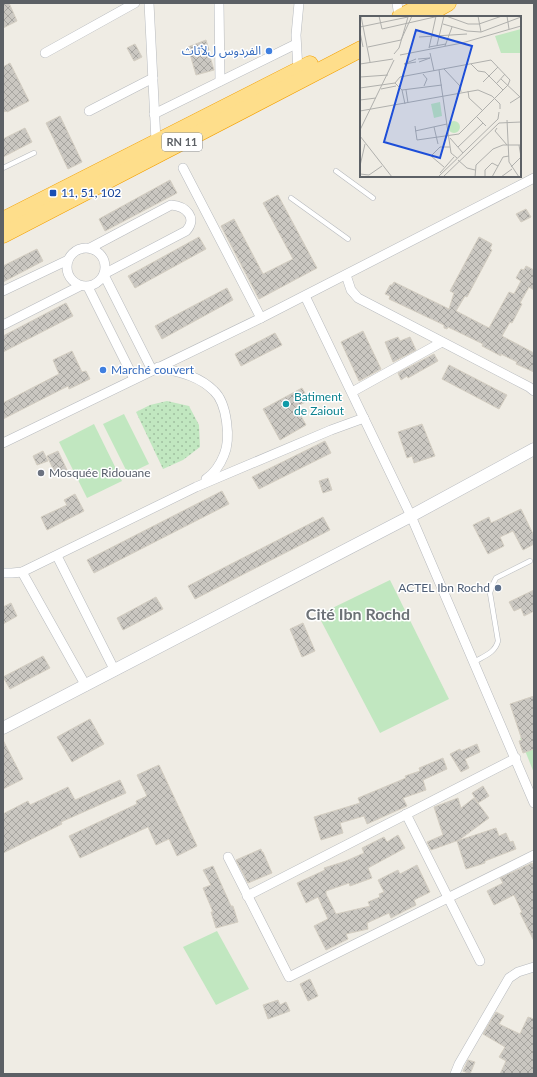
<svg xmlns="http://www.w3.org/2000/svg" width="537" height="1077" viewBox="0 0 537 1077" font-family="Lato,'Noto Sans Arabic',sans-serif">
<defs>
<pattern id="grass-dots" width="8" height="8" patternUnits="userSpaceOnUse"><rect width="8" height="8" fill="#c1e7c0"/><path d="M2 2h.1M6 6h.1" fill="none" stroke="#a0bfa0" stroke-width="1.8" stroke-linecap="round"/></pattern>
<pattern id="building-cross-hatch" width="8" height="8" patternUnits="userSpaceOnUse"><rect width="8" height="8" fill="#cac7c1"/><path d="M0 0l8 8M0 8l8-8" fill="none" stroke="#a7a5a0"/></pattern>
</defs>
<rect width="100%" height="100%" fill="#efece4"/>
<!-- grass -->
<polygon fill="url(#grass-dots)" points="167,401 189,406 199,425 200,447 183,460 163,469 136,412 150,405"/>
<!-- garden -->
<g fill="#c1e7c0">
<polygon points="124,414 149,464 128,474 103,424"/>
<polygon points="94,424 122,481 87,498 59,442"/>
<polygon points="390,580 449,699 380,733 318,615"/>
<polygon points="534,733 534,773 520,738"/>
<polygon points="217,931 249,989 216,1005 183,947"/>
</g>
<!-- building -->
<g fill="url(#building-cross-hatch)" stroke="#d4cec2">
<polygon points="3,3 9,3 17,21 3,28"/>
<polygon points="206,40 209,50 208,50 214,70 196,75 188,47"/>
<polygon points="135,44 142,57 134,61 127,48"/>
<polygon points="10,63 29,101 7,112 7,111 3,112 3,67"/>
<polygon points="60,116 82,162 68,169 46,123"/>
<polygon points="25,128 32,142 3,157 3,139"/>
<polygon points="170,180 177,193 105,231 99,219"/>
<polygon points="278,195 317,268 259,299 221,226 234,219 263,274 293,259 263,203"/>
<polygon points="526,209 531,217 521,222 516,214"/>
<polygon points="199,237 206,249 135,288 128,276"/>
<polygon points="479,237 492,244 490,249 492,250 467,297 465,296 456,311 489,328 509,292 514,294 521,281 516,278 521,269 524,270 526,266 534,270 534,290 529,287 520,303 522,304 512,323 510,322 502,336 534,353 534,372 516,364 517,362 501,354 501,356 482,346 483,344 448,327 447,329 444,328 444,325 389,299 390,296 385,294 390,285 392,285 394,282 449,309 454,293 450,291"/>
<polygon points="37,249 43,261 3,282 3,266"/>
<polygon points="227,288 233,300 162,339 155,326"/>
<polygon points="66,303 73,316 3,352 3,336"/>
<polygon points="363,331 381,369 359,381 341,342"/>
<polygon points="275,333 282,345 241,366 235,354"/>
<polygon points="398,337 400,341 410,337 416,350 393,362 385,342"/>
<polygon points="72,351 82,372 86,371 90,379 69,389 68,386 3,419 3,403 59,374 53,360"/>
<polygon points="434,354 438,361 408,378 407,376 401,380 398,373"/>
<polygon points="449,365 507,395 499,409 442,379"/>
<polygon points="302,388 309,400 296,407 306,425 280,440 263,409"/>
<polygon points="422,424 435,456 414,463 412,456 407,458 398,432"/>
<polygon points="325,441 331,453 259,489 252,477"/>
<polygon points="43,451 48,461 37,465 33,456"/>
<polygon points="58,451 67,470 56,475 47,456"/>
<polygon points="328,478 332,490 323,493 319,481"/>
<polygon points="222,491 229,504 94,573 87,560"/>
<polygon points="75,494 84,511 47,530 41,517 67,505 64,500"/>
<polygon points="521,509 534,536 534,544 523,550 513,531 500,537 504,546 488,554 473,525 489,517 491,523"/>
<polygon points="323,517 330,530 195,599 188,586"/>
<polygon points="534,590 534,611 524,616 521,608 514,611 509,602"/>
<polygon points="156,597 163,609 123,630 117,618"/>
<polygon points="11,603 17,616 3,624 3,607"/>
<polygon points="303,623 315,651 302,657 290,629"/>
<polygon points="43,656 50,668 10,689 3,677"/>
<polygon points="534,696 534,749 523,753 519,741 522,740 510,704"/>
<polygon points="90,719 104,744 72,762 57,737"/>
<polygon points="3,740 23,779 3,789"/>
<polygon points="477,744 480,752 465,759 469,768 461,772 450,754 460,749 461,751"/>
<polygon points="443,758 447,769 423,780 426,790 403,798 407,806 367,824 364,816 340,823 343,833 321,840 314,817 360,803 358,798 406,778 405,776 420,771 419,768"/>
<polygon points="159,765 197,846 177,856 169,839 156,845 148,827 80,858 69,836 137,804 136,801 147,796 137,775"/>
<polygon points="120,780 126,793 61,822 62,824 3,853 3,814 28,801 30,805 68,787 75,800"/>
<polygon points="483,786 489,796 478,803 472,793"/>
<polygon points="458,798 461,808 474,798 489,818 459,840 431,850 427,842 443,835 434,807"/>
<polygon points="496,828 499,836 506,833 510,842 513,841 516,849 485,861 485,863 466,869 457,841"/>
<polygon points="398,835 405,848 368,868 372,878 350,886 349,883 326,891 326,894 336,914 370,906 368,902 380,897 379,894 384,892 378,880 398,870 400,874 417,865 430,892 414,900 416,905 391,918 389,913 367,923 368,929 346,934 348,939 326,950 314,926 328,919 318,897 306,903 297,883 325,870 324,868 346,861 364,853 362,848 384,837 387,842"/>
<polygon points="261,849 262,852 263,852 272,873 248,883 236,860"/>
<polygon points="532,863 534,866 534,941 520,913 522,912 514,895 494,905 487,891 503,883 500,878"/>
<polygon points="213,866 231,906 233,906 238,922 216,928 211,912 213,912 203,888 211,885 203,870"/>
<polygon points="310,979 318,996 308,1001 300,984"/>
<polygon points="278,1000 280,1005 286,1002 290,1011 268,1019 263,1005"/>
<polygon points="496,1012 504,1016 499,1024 520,1034 528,1017 534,1019 534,1074 500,1074 506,1061 499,1057 505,1047 483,1034"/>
<polygon points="468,1060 475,1062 470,1074 463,1071"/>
</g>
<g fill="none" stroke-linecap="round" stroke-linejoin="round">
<!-- lane casing -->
<g stroke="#b7babe" stroke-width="5.5">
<g id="lane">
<polyline points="3,168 34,153"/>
<polyline points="336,171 373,198"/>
<polyline points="291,198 348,239"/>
<path d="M474,662C484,656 495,653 498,641L490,593L492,586L496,578L530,561"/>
</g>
</g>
<!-- street casing -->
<g stroke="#b7babe" stroke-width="10">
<g id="street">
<polyline points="149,3 156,141"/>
<polyline points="219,3 220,81"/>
<polyline points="397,3 399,17"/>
<polyline points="45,53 135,3"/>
<polyline points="298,70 296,35 299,3"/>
<polyline points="89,111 153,78"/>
<polyline points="154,114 296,44"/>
<polyline points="183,168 261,318"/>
<circle cx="86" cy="267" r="19"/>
<path d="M90,248L171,205C186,206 198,218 186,231L104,274"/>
<polyline points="104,275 152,370"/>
<polyline points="346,275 351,290 358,298 529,387 534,391"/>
<polyline points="88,287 134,379"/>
<polyline points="3,291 68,260"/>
<polyline points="305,296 411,516 534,803"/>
<polyline points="3,325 80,286"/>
<path d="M158,367C178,372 198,375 214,391C227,403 231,439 224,455C220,465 215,473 206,479"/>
<polyline points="352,392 442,342"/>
<polyline points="3,443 261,318 534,178"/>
<polyline points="57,556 115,671"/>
<polyline points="22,572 86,686"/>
<polyline points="3,573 12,573 22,572 196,487 331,430 364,418"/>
<polyline points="406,814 480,961"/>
<polyline points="228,857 289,977 534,855"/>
<polyline points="247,896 516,758"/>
<polyline points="455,1074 459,1064 509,978 518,972 534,967"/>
</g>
</g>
<!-- secondary casing -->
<g stroke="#b8bbc0" stroke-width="13">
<polyline id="secondary" points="3,728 411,516 534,449"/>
</g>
<!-- highway casing -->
<g stroke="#f3a000" stroke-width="17">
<g id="highway">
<polyline points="400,17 427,3"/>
<polyline points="423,17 448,3"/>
<polyline points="3,220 310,64"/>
<polyline points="3,235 361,49"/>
</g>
</g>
<!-- lane -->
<use href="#lane" stroke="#fff" stroke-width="4.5"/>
<!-- street -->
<use href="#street" stroke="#fff" stroke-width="9"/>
<!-- secondary -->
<use href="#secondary" stroke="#fff" stroke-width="12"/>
<!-- highway -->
<use href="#highway" stroke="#fede8b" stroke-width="16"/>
</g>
<!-- markers -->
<g fill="#3f7fe0" stroke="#fff" stroke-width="1.5">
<circle cx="269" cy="51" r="4"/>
<circle cx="103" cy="370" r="4"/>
</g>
<rect fill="#1a4fb4" stroke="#fff" stroke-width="1.5" x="49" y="189" width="8" height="8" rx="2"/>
<circle fill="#0f9aa8" stroke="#fff" stroke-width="1.5" cx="286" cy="404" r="4"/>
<circle fill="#6b7280" stroke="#fff" stroke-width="1.5" cx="41" cy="473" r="4"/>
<circle fill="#5c6f8a" stroke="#fff" stroke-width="1.5" cx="498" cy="588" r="4"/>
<g text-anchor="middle" stroke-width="3" stroke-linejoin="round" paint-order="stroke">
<!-- shield labels -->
<rect fill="#fff" stroke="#8d9093" stroke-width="1" x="162" y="133" width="40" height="18" rx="3"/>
<g font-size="11" font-weight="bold" fill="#5c6065">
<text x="182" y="146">RN 11</text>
</g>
<!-- shop labels -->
<g font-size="12" fill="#366cbe" stroke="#fff" text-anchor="end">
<text x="261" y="55">الفردوس لﻷثاث</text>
<text x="111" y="374" text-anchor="start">Marché couvert</text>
</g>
<!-- transit labels -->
<g font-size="12" fill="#164399" stroke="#fff" text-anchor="start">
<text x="61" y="197">11, 51, 102</text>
</g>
<!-- culture labels -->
<g font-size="12" fill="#0d838f" stroke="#fff" text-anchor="start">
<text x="294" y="401">Batiment<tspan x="294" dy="14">de Zaiout</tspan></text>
</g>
<!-- worship labels -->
<g font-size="12" fill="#5b616d" stroke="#fff" text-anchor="start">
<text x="49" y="477">Mosquée Ridouane</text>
</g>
<!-- service labels -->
<g font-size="12" fill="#4e5e75" stroke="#fff" text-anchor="end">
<text x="490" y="592">ACTEL Ibn Rochd</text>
</g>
<!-- district labels -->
<g font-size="16" font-weight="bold" fill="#6d7277" stroke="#fff">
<text x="358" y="620">Cité Ibn Rochd</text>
</g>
</g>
<!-- overview -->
<g transform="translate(360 16)">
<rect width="161" height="161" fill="#efece4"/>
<path d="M161,13V37H141L135,20ZM80,86L82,100L74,102L71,88ZM88 111a6 6 0 1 1 12 0a6 6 0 1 1-12 0Z" fill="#c1e7c0"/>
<path fill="none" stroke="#b0b0ad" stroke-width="1" d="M1,0L10,46M19,0L22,13L79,0M86,0L108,8H119L142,0M118,0L121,16M147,0L149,13M83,8L107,15L121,16L161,1M0,11L48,1M0,16L3,31M59,21L107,18M77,29L84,0M85,30L92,11M8,31L41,24L52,0M69,31L86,28M69,32L76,0M70,37L74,55M34,38L39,32L48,1M40,39L102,27L161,10M56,43L44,48L56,46M58,43L70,42L59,46M0,48L33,43M111,48L118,55L125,56L143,74M84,53L100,70L101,76M79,54L91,137L97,142M63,58L67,63L64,70M0,61L28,59M141,63L160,81M123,66L138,51M137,67L145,58M0,72L35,67M21,73L36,70M42,74L45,88M46,74L48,87M108,75L109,82L123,95M0,84L16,82M150,87L161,80M0,95L118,74L132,80L140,88V93M117,101L126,110M147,104L149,146L159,161M55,110L57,124L99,118L148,69L150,64L131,44L40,61L35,67L42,74L82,69M74,111L78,128M137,112L135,115L147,129M0,114L34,44M55,115L87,108M0,120L32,161M90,122L103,137M159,129L161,141M98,131L123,107M98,144L107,152L115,154M0,150L5,128M84,151L71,140L80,131H90M151,151L161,141M80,157L94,141M0,158L9,159L22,150M78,161L138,103L139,96M83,161L139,107L161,106M115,161L116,149L133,133L143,129H161M125,161V154L132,147L138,150M132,161L143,141L149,140M141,161L152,153"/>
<path fill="#1d4ed8" fill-opacity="0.15" stroke="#1d4ed8" stroke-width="2" d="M56,14L112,30L80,142L24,126Z"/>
<rect width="161" height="161" fill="none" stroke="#5c6065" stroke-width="2"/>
</g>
<!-- border -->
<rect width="537" height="1077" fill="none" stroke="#5c6065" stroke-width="8"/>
</svg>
